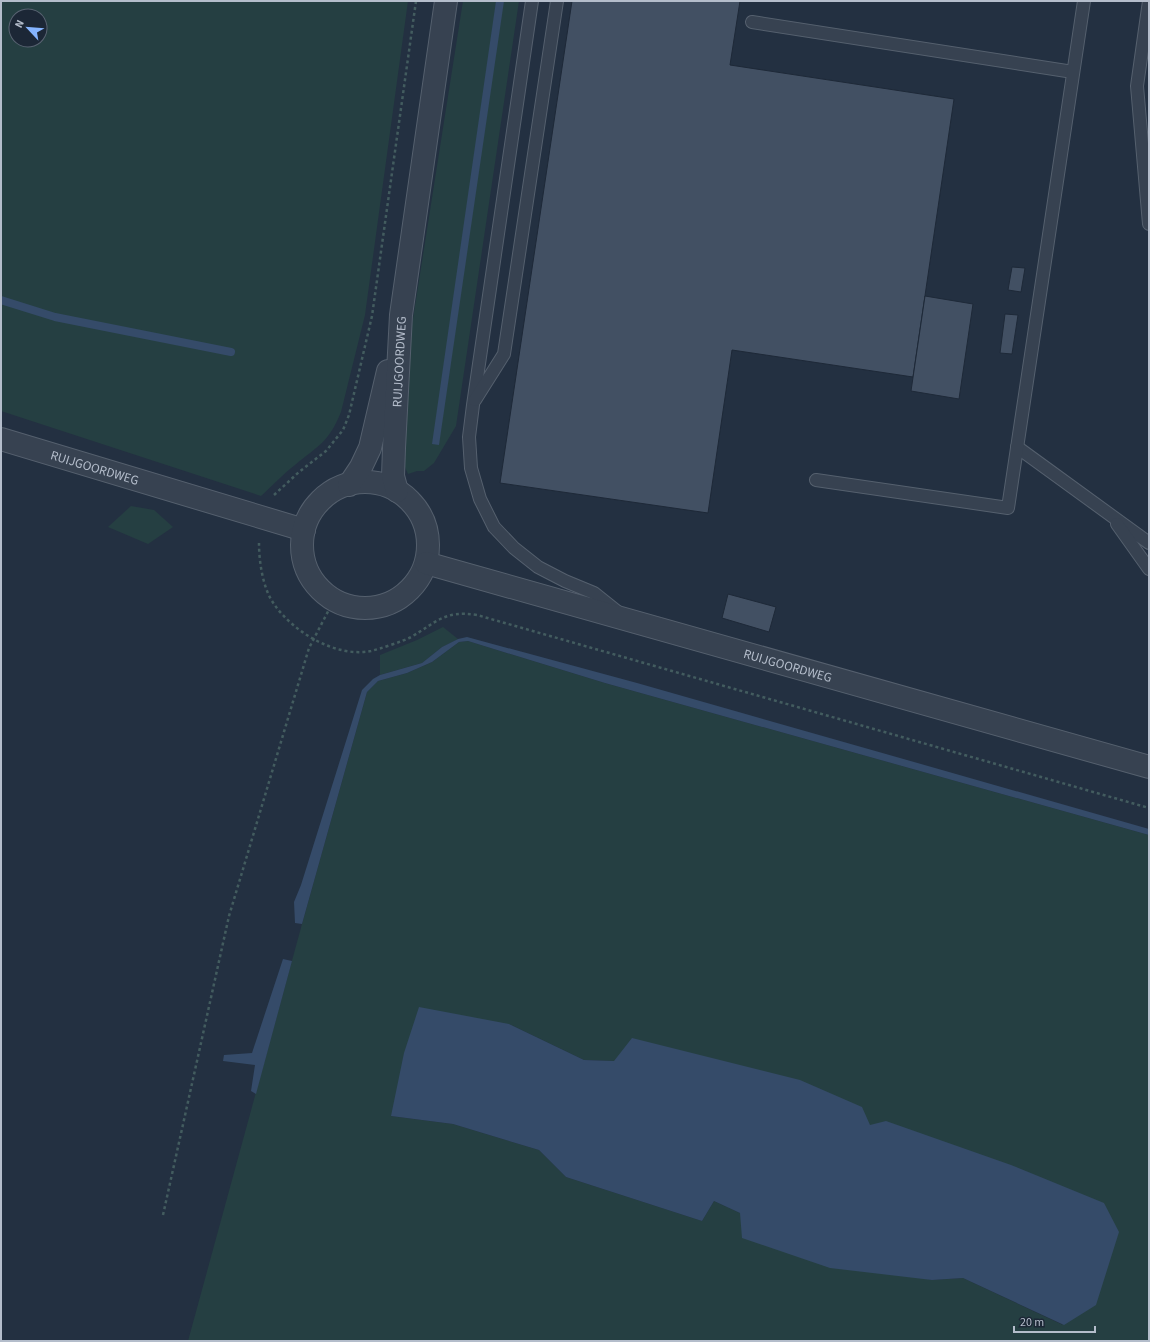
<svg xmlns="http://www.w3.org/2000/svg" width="1150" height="1342" viewBox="0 0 1150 1342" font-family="'Source Sans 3',sans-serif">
<rect width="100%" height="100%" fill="#233041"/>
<!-- green -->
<g fill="#253f42" fill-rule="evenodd">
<path d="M1,1H408L365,315L341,412C329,442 318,446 295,465C283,474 272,486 261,496L1,411ZM16,16H40V40H16Z"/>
<polygon points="463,1 519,1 456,426 434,463 424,471 417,471 408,474 402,461 412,325"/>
<polygon points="131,506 154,510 173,527 148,544 108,527"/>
<polygon points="443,627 458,639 442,647 422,663 380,675 380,655 417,640"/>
<path d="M468,641L605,683L1149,835V1341H188L302,924L367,692L378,681L407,673L432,662L459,642ZM509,1024L584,1060L614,1061L870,1125L1063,1325L963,1278L931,1280L740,1213L714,1201L702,1221L566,1177L539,1150L453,1124L391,1116Z"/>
</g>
<!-- water -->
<g fill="#354b69">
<polygon points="496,1 504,1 439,445 432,444"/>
<polygon points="467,637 637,683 1149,829 1149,835 605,683 468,641 459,642 432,662 407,673 378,681 367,692 302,924 295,923 294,902 301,885 362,690 373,679 380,675 422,663 442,647 458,639"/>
<polygon points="283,959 292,961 256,1094 251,1091 255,1065 223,1061 224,1055 252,1053"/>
<polygon points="419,1007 509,1024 584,1060 614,1061 632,1038 800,1080 862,1107 870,1125 886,1121 1011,1165 1104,1203 1119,1232 1096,1305 1064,1325 963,1278 932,1280 830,1268 742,1238 740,1213 714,1201 702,1221 566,1177 539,1150 453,1124 391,1116 404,1053"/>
</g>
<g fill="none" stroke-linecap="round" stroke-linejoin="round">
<!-- stream -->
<polyline stroke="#354b69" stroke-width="8" points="1,300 55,317 231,352"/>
</g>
<!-- building -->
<g fill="#425063" stroke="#1e2938">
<polygon points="572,1 740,1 730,65 954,99 913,377 732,350 708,513 500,483"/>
<polygon points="1012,267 1025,268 1021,292 1008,290"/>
<polygon points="925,296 973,304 959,399 911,391"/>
<polygon points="1005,314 1018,315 1012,354 1000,353"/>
<polygon points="728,594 776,607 769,632 722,618"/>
</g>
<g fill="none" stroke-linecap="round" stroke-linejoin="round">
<!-- lane casing -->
<g stroke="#55606e" stroke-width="14">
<g id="lane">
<polyline points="532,1 473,405 469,437 471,468 480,499 494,527 514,548 538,567 565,581 594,593 619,613"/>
<polyline points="1149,1 1137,86 1149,224"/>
<polyline points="752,22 1073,72"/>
<polyline points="475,400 504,354 557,1"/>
<polyline points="1017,447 1149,543"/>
<polyline points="816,480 1008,508 1084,1"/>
<polyline points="1117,524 1149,569"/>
</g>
</g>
<!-- street casing -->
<g stroke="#55606e" stroke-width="24">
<g id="street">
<path id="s1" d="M1,439L304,530"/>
<circle cx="365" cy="545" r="63"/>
<polyline points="349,485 361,467 370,448 388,371"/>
<path id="s2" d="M397,491L393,476L394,448L401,315L446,1"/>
<path id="s3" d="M426,563L1149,767"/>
</g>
</g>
<!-- path -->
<g stroke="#435c5f" stroke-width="2.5" stroke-dasharray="3 3" stroke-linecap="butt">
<polyline points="274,495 299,472 326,451 343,430 349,415 372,316 416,1"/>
<path d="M259,543C259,562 263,589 274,604C293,632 336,658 371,651C379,649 404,641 411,637C437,622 444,610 477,615L1149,808"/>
<polyline points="163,1215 229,916 309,648 334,600"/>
</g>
<!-- lane -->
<use href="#lane" stroke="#374251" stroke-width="12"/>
<!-- street -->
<use href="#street" stroke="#374251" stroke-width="22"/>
</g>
<g text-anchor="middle" stroke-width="3" stroke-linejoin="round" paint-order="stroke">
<!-- street labels -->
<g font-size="13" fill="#b4bdcb" stroke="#1c2736">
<text dy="5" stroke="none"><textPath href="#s2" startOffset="130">RUIJGOORDWEG</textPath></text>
<text dy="5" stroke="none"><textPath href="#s1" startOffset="98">RUIJGOORDWEG</textPath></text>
<text dy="5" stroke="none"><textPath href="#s3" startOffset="376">RUIJGOORDWEG</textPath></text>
</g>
</g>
<!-- border -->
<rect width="1150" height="1342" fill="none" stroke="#b4bdcb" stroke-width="4"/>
<!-- north arrow -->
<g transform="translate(28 28) rotate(296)"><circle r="19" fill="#1c2736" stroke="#596372"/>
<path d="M0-3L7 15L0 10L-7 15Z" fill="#85b4ff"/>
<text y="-6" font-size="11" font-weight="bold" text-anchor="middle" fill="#b4bdcb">N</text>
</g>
<!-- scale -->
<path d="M1014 1326v6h81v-6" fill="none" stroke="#b4bdcb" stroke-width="2"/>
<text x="1020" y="1326" font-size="12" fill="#b4bdcb" stroke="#1c2736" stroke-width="3" paint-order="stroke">20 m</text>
</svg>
